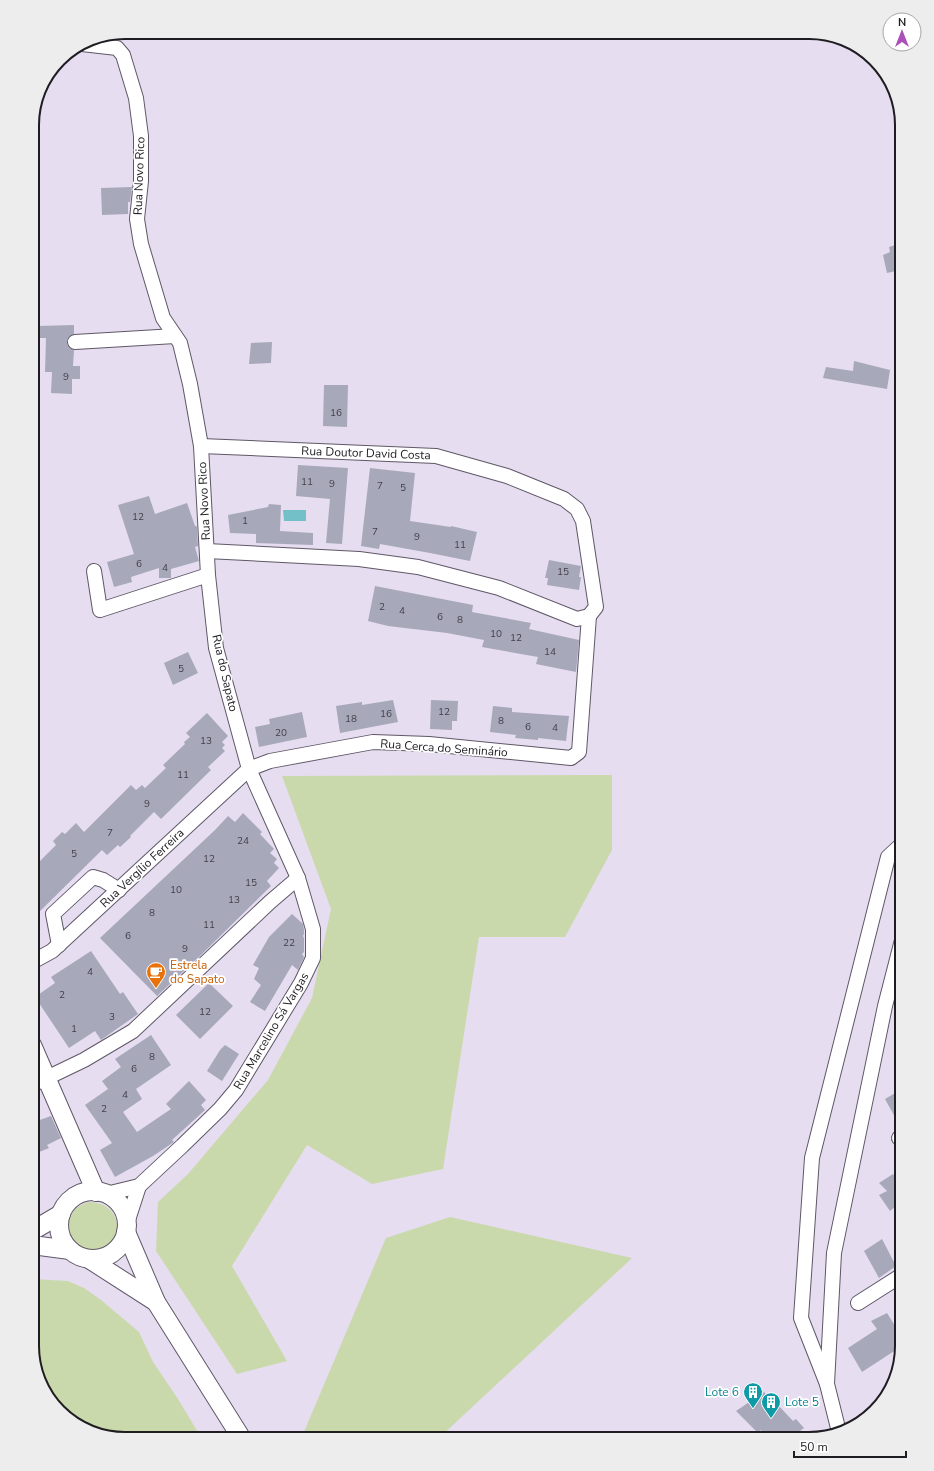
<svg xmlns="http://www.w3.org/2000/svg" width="934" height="1471" viewBox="0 0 934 1471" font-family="'Nunito Sans',sans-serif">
<rect width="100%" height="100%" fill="#e6ddf0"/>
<!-- green -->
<g fill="#cad9ab">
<polygon points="612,775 612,850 565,937 479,937 443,1169 372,1184 307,1145 232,1266 287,1361 237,1374 156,1251 158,1202 188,1174 268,1080 312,998 331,909 282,776"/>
<path d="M88,1202C107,1202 119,1213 117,1233C116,1239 112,1241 108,1245C104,1249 100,1250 94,1250C72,1251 61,1230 73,1212C76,1207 83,1204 88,1202Z"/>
<polygon points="450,1217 632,1258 438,1439 301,1439 386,1238"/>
<polygon points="32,1279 68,1281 84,1288 101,1300 139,1332 153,1362 178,1399 202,1439 119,1439 73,1424 42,1388 32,1346"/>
</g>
<!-- water -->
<polygon fill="#74c0c8" points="283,510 306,510 306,521 284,521"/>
<!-- building -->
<g fill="#a8a8bb">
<polygon points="132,187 130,202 128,202 128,214 102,215 101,188"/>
<polygon points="902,243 902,280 899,280 896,271 887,273 883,255 890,252 889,247"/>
<polygon points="74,325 74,334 68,338 67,343 68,347 74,350 73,366 80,366 80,379 72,379 72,394 51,393 52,372 45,372 46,338 38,338 37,326"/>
<polygon points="272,342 271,363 249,364 251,343"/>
<polygon points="854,361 890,370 887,389 823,378 826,367 853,371"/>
<polygon points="324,385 348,385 347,427 323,426"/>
<polygon points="298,465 348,468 342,544 326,543 330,499 296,496"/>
<polygon points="370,468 415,473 410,521 451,527 451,526 477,532 470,561 430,553 380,544 379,549 361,546"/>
<polygon points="149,496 155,514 187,503 195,526 196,526 197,527 198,546 195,547 199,561 171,569 171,578 159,578 159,568 131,577 132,582 114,587 107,562 134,554 118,505"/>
<polygon points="269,504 281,505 280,531 313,533 313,545 256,543 256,534 230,533 228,515 268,507"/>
<polygon points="549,560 581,566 579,577 581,577 579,590 547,585 548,578 545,578"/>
<polygon points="375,586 473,605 472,612 531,623 529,629 579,640 576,672 536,664 538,657 482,647 484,640 447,633 388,626 368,621"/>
<polygon points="188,652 198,673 173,685 164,663"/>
<polygon points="393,700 398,722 340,733 336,706 362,702 362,705"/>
<polygon points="431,700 458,701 457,721 452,721 452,730 430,729"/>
<polygon points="493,706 512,708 512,712 569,716 566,741 538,738 538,740 515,738 516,735 490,732"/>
<polygon points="302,712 307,737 259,747 255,727 270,724 269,719"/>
<polygon points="207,713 228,736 222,742 225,745 222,748 225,751 208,767 211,770 161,819 154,812 130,836 131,837 120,847 118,845 107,855 102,850 32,919 32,856 38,863 56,845 53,841 62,832 65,834 76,823 84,832 131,785 136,790 142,785 145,788 166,768 163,765 185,744 184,742 190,737 186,733"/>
<polygon points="243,813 262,832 260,834 274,849 270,853 277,859 274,863 279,868 267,881 271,886 201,955 157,996 100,938 215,830 228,816 235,822"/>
<polygon points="292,914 303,924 304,930 304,934 303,936 304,938 304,952 302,954 304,957 298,970 292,965 265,1011 250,1002 261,985 254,979 259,968 253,965 269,937"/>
<polygon points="91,951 120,994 123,992 138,1014 101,1040 95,1031 69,1048 35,997 55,983 51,977"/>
<polygon points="209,983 233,1006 200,1039 176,1015"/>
<polygon points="151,1035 171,1065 136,1089 142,1099 123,1112 137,1132 171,1109 166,1104 189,1081 206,1100 201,1105 205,1110 172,1140 174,1142 153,1156 115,1177 100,1150 112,1143 85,1105 108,1089 102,1081 121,1067 115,1059"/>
<polygon points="225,1045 239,1054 222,1081 207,1071 220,1050"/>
<polygon points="902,1089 902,1128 901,1128 885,1099"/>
<polygon points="51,1116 61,1138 47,1145 49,1148 32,1155 32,1127 39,1125 37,1121"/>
<polygon points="893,1174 902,1186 902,1201 890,1211 879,1195 887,1191 879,1183"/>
<polygon points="882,1239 896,1266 879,1278 864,1251"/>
<polygon points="887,1313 902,1337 902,1346 862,1372 848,1348 877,1329 871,1321"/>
<polygon points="764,1392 776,1406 778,1405 793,1421 796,1419 804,1428 800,1431 804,1434 796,1439 768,1439 761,1430 758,1433 736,1411"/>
</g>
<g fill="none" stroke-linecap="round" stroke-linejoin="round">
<!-- minor casing -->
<g stroke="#5f5767" stroke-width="16">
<g id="minor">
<polyline points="82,44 117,48 123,55 136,98 141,136 141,181 137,219 141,244 163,318 180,343 190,384 201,446 208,575 216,648 249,769 298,878 313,929 313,958 301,983 236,1090 220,1109 182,1146 139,1186 106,1194"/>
<polyline points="75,342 175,336"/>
<polyline points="201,446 436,456 507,476 564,499 577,509 583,521 596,607 589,616"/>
<polyline points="207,551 359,559 418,567 499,588 577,619 589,616"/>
<polyline points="94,571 100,610 208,575"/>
<polyline points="59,945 53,914 93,877 103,880 119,890"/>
<polyline points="32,962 52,951 249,769 270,761 373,742 429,744 571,758 579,752 589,616"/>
<polyline points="32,1085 84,1060 133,1031 270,902 298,878"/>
<polyline points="899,1138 902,1136"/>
<polyline points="127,1223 139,1186"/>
<polyline points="858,1303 902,1275"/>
<polyline points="827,1384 801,1318 812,1158 888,857 902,844"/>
<polyline points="839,1432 827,1384 834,1253 885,1006 902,940"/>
</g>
</g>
<!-- tertiary casing -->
<g stroke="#5f5767" stroke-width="20">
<g id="tertiary">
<polyline points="32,1045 96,1192"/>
<circle cx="93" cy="1225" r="34"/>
<polyline points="32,1231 61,1214"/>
<polyline points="126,1232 156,1302 242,1439"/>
<polyline points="32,1245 70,1250"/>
<polyline points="89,1259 156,1302"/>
</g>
</g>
<!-- minor -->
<use href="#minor" stroke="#fff" stroke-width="14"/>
<!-- tertiary -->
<use href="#tertiary" stroke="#fff" stroke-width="18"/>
</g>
<!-- icons -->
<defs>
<g id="cafe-pin" transform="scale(1)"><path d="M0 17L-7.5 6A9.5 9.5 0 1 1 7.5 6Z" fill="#e8710a" stroke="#fff"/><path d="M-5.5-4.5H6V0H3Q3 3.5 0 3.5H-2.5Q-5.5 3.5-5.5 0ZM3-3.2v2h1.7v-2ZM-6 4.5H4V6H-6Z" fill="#fff"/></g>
<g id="building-pin" transform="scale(1)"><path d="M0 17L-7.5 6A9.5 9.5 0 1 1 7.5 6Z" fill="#0f9aa8" stroke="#fff"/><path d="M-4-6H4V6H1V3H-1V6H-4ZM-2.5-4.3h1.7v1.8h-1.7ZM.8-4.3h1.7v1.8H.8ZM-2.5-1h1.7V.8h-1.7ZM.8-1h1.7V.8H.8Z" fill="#fff"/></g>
</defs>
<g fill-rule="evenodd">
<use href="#cafe-pin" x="156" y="972"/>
<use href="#building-pin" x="753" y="1392"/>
<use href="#building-pin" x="771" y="1402"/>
</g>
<g text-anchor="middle" stroke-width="3.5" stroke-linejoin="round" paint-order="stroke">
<!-- number labels -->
<g font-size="10" fill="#413f48">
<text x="66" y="380">9</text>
<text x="336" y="416">16</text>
<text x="307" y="485">11</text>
<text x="332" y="487">9</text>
<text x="380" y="489">7</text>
<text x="403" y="491">5</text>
<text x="138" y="520">12</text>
<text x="245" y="524">1</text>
<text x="375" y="535">7</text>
<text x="417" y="540">9</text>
<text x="460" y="548">11</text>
<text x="139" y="567">6</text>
<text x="165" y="571">4</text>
<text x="563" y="575">15</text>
<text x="382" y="610">2</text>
<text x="402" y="614">4</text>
<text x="440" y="620">6</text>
<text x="460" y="623">8</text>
<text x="496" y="637">10</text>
<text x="516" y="641">12</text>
<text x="550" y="655">14</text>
<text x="181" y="672">5</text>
<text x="444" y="715">12</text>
<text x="386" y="717">16</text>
<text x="351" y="722">18</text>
<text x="501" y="724">8</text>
<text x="528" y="730">6</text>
<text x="555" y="731">4</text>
<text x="281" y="736">20</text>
<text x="206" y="744">13</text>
<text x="183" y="778">11</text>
<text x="147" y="807">9</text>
<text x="110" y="836">7</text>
<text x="243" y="844">24</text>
<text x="74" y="857">5</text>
<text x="209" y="862">12</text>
<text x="251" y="886">15</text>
<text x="176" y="893">10</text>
<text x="234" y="903">13</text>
<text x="152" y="916">8</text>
<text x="209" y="928">11</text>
<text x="128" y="939">6</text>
<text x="289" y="946">22</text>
<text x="185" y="952">9</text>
<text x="90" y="975">4</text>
<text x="62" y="998">2</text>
<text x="205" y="1015">12</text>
<text x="112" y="1020">3</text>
<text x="74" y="1032">1</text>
<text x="152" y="1060">8</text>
<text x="134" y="1072">6</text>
<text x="125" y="1098">4</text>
<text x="104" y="1112">2</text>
</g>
<!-- street labels -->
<g font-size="12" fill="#1f1c22" stroke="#fff">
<text transform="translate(139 176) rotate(-88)" y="4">Rua Novo Rico</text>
<text transform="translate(366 453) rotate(2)" y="4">Rua Doutor David Costa</text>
<text transform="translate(204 501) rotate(-93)" y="4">Rua Novo Rico</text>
<text transform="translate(225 673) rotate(77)" y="4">Rua do Sapato</text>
<text transform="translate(444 748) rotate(4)" y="4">Rua Cerca do Seminário</text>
<text transform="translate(142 868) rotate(-43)" y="4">Rua Vergílio Ferreira</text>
<text transform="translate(271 1031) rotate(-59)" y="4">Rua Marcelino Sá Vargas</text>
</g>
<!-- food labels -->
<g font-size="12" fill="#c56008" stroke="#fff" text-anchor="start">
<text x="170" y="969">Estrela<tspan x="170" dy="14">do Sapato</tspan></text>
</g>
<!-- culture labels -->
<g font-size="12" fill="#0d838f" stroke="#fff" text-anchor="end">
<text x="739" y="1396">Lote 6</text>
<text x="785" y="1406" text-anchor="start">Lote 5</text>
</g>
</g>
<!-- crop -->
<path d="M0 0H934V1471H0ZM125 39H809A86 86 0 0 1 895 125V1346A86 86 0 0 1 809 1432H125A86 86 0 0 1 39 1346V125A86 86 0 0 1 125 39Z" fill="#ededed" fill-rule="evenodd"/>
<path fill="none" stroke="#1f1c22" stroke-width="2" d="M125 39H809A86 86 0 0 1 895 125V1346A86 86 0 0 1 809 1432H125A86 86 0 0 1 39 1346V125A86 86 0 0 1 125 39Z"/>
<!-- north arrow -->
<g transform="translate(902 32)"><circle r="19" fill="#ffffff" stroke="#a5a4a7"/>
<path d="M0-3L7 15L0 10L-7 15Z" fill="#ad4fb8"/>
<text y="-6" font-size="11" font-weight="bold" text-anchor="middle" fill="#1f1c22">N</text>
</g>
<!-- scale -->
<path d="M794 1451v6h112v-6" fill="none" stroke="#1f1c22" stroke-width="2"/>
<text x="800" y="1451" font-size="12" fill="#1f1c22" stroke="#ffffff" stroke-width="3" paint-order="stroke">50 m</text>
</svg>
